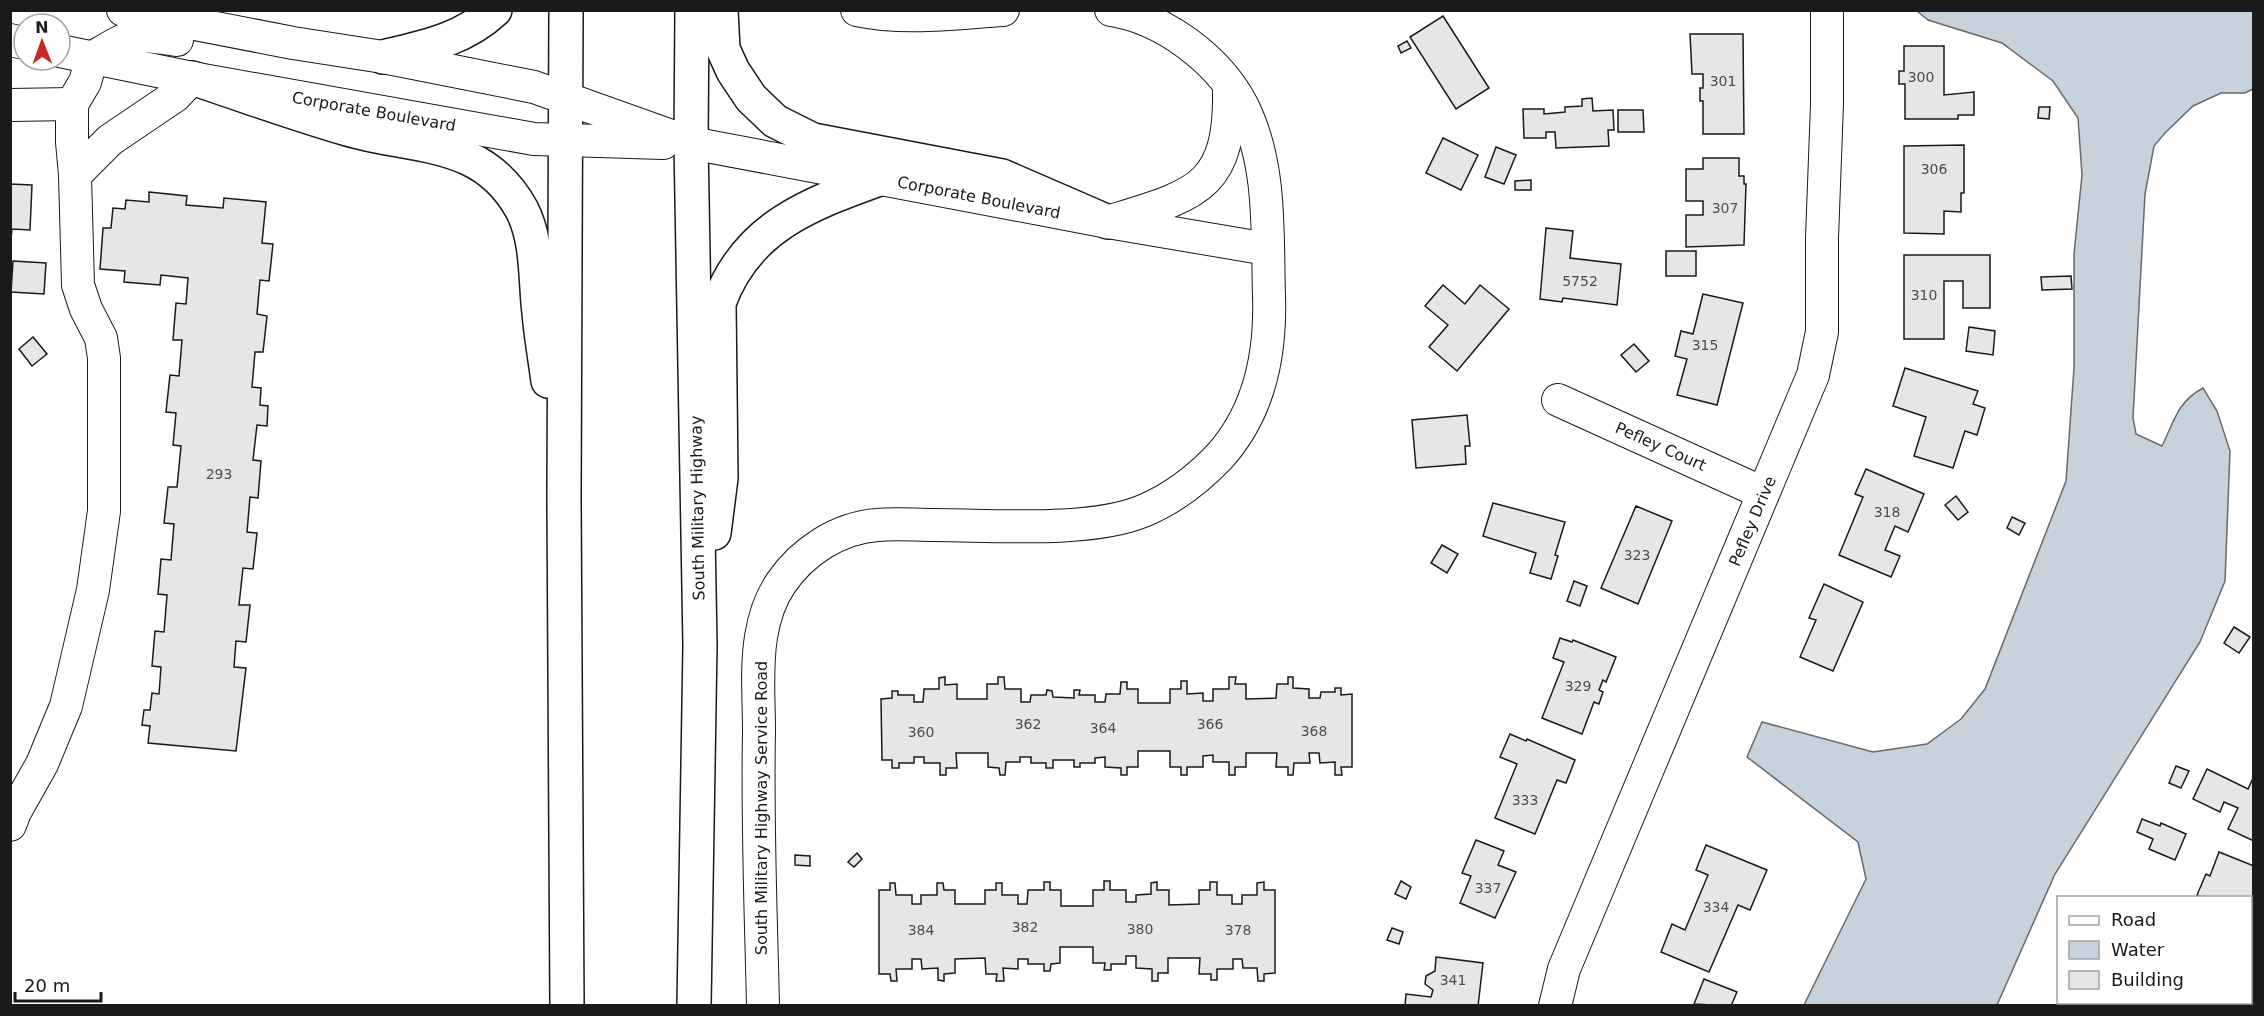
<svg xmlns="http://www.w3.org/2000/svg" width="2264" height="1016" viewBox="0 0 2264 1016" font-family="'DejaVu Sans',sans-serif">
<rect width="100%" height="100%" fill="#fff"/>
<!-- water -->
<path fill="#c6d2dc" stroke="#6a6a6a" stroke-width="1.5" d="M1917,11H2253V89L2245,93H2221L2193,106L2165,133L2154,146L2145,194L2133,418L2136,434L2162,446C2174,422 2177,402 2203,388L2217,411L2230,451L2225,581L2200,642L2055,874L1997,1005H1804L1866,879L1858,842L1747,757L1762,722L1873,752L1927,744L1961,719L1985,689L2066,481L2074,368V254L2082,175L2078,118L2053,81L2002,43L1928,20Z"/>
<!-- building -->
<g fill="#e6e6e6" stroke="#1a1a1a" stroke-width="1.5">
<polygon points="1443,16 1489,88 1456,109 1410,37"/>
<polygon points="1690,34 1743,34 1744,134 1703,134 1703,101 1700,101 1700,88 1703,88 1703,74 1692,74"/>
<polygon points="1407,41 1411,48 1401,53 1398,46"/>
<polygon points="1904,46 1944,46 1944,95 1974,92 1974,115 1958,115 1958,119 1905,119 1905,84 1899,84 1899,71 1904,71"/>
<polygon points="1592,98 1593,111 1613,110 1614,130 1608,130 1609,146 1556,148 1555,132 1546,132 1546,138 1524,138 1523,109 1544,109 1544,114 1565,112 1565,107 1582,106 1582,99"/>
<polygon points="2039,107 2050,107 2049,119 2038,118"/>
<polygon points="1618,110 1643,110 1644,132 1618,132"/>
<polygon points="1443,138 1478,155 1461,190 1426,173"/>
<polygon points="1964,145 1964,193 1961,193 1961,212 1944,211 1944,234 1904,233 1904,146"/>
<polygon points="1496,147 1516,155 1504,184 1485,177"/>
<polygon points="1703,158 1739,158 1739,176 1744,176 1744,184 1746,184 1744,245 1686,247 1686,215 1703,215 1703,201 1686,201 1686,169 1703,169"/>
<polygon points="1531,180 1531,190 1515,190 1515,181"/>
<polygon points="10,184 32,185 30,230 12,229 11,239"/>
<polygon points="149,192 187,196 186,205 223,208 224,198 266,202 262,243 273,244 269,281 260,280 257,314 267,316 263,352 255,352 252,387 261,388 260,405 268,406 267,426 257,425 253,460 261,461 258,498 250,497 247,532 257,533 253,569 243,568 239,605 250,605 246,642 236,641 234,667 246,668 236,751 148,743 150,726 142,725 144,710 150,710 152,693 159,694 161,667 152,666 155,631 164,632 167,595 158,594 161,559 171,560 174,524 164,523 168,487 177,487 181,446 173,445 176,413 166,412 170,375 179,376 182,340 173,340 176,303 186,304 188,278 161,275 160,285 124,282 125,271 100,269 103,228 111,228 113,208 125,209 126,200 149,202"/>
<polygon points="1546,228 1573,231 1570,258 1621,264 1617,305 1563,298 1562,302 1540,299"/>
<rect x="1666" y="251" width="30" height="25"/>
<polygon points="1904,255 1990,255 1990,308 1963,308 1963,281 1944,281 1944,339 1904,339"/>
<polygon points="13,261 46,263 44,294 11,292"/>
<polygon points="2071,276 2072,289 2042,290 2041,277"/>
<polygon points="1443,285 1465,304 1480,285 1509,309 1457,371 1429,347 1448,325 1425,306"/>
<polygon points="1703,294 1743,303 1717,405 1677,395 1687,359 1675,356 1681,331 1693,334"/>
<polygon points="1969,327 1995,331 1993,355 1966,351"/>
<polygon points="33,337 47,354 32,366 19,349"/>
<polygon points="1634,344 1649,361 1636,372 1621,355"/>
<polygon points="1905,368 1978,391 1973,404 1985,408 1977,435 1965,431 1953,468 1914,456 1926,417 1893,406"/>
<polygon points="1467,415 1470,446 1465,446 1466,464 1416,468 1412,420"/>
<polygon points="1866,469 1924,494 1908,532 1895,526 1885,550 1900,556 1891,577 1839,555 1863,497 1855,494"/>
<polygon points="1956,496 1968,512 1958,520 1945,505"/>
<polygon points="1493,503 1565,522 1555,555 1558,556 1551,579 1530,573 1536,553 1483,536"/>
<polygon points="1636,506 1672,521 1638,604 1601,588"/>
<polygon points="2012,517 2025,523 2019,535 2007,528"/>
<polygon points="1442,545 1458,554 1447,573 1431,563"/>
<polygon points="1574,581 1587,586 1580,606 1567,601"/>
<polygon points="1824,584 1863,602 1833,671 1800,657 1816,620 1809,618"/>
<polygon points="2234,627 2250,637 2239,653 2224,643"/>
<polygon points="1560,638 1572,642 1573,640 1616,657 1606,682 1603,680 1599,690 1603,692 1599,704 1594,702 1582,734 1542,718 1564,662 1553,658"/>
<polygon points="945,677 945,685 957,684 957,699 987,699 987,684 998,684 998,677 1004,677 1005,689 1021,689 1021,702 1030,702 1031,695 1046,695 1047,690 1052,691 1053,697 1074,698 1074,690 1080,690 1079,695 1095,695 1095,702 1105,702 1106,694 1120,694 1121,682 1127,682 1127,689 1138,689 1138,703 1170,703 1170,689 1181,689 1181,681 1187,681 1187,694 1203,693 1203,701 1213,701 1213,689 1229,689 1229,677 1236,677 1235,684 1246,684 1246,699 1276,698 1277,684 1288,684 1288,677 1293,677 1293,688 1309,689 1309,698 1320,698 1321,692 1335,692 1335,688 1341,688 1341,695 1352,694 1352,767 1341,767 1342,775 1335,775 1335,762 1320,763 1319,753 1309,753 1310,763 1294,763 1293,775 1288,775 1288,767 1276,767 1277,753 1246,753 1246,767 1235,767 1235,775 1229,775 1229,762 1213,762 1213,755 1203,756 1203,767 1187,767 1187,775 1181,775 1181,767 1170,767 1170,751 1138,751 1138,767 1127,767 1127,775 1121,775 1121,768 1105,767 1105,757 1095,758 1095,763 1080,763 1080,767 1074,767 1074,760 1053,760 1053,768 1046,768 1046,763 1031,763 1031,757 1020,757 1020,762 1006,762 1005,775 1000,775 999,768 988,767 988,753 956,753 957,768 946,768 946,775 940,775 940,763 924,763 924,757 914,757 914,763 899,763 899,768 892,768 892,760 882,760 881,699 892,698 892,691 898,691 898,695 914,695 914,702 923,702 924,689 939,689 939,678"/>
<polygon points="1510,734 1526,741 1527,739 1575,760 1566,783 1557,780 1535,834 1495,818 1517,764 1500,757"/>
<polygon points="2176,766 2189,771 2181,788 2169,783"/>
<polygon points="2207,769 2248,789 2254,776 2254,841 2228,829 2238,808 2224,802 2220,812 2193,799"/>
<polygon points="2142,819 2160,826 2161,823 2186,834 2175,860 2149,849 2153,839 2137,832"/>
<polygon points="1476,840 1504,851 1498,865 1516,872 1495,918 1460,903 1471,876 1462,873"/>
<polygon points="1706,845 1767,870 1750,910 1738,905 1709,972 1661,952 1672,924 1685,930 1708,875 1696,870"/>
<polygon points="2219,852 2254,866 2254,900 2250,908 2250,898 2204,898 2197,895 2206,874 2210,876"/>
<polygon points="857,853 862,859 854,867 848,862"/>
<polygon points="795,855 810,856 810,866 795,865"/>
<polygon points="1104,881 1110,881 1110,890 1126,890 1126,902 1136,902 1136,895 1151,894 1151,883 1157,882 1157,890 1169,890 1169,905 1199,904 1199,890 1210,890 1210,882 1217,882 1217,895 1232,895 1232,904 1242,904 1242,895 1257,895 1257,883 1264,882 1264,890 1275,890 1275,973 1264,974 1264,981 1258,981 1257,968 1243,968 1242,959 1233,959 1233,969 1217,969 1217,980 1211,980 1211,974 1199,974 1200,958 1168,958 1168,973 1158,973 1158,981 1152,981 1152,969 1136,968 1136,956 1126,956 1126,964 1111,964 1111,970 1104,970 1105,963 1093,963 1093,947 1060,947 1060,963 1051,964 1050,971 1044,971 1044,964 1028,964 1028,959 1018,959 1018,969 1003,968 1004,981 996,981 997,974 986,974 985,958 955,959 955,973 944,974 944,981 938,980 938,968 922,969 921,959 912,959 912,969 896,969 897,981 891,981 890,974 879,974 879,890 890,890 890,883 895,883 896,895 912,895 912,904 921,904 921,895 937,895 937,883 943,883 944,890 955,890 955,904 985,904 985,890 996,890 996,883 1002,883 1002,895 1018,895 1018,904 1027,904 1028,890 1044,890 1044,882 1050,882 1050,890 1061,890 1061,906 1093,906 1093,890 1104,890"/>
<polygon points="1401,881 1411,887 1406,899 1395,894"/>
<polygon points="1392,928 1403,932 1399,944 1387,940"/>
<polygon points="1436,957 1483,963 1478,1006 1405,1006 1406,994 1431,997 1433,990 1425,984 1426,976 1435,971"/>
<polygon points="1704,979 1737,992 1731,1006 1694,1004"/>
<rect x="2198" y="1002" width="38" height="4"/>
</g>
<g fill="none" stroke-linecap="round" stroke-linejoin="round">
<!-- minor casing -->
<g stroke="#1a1a1a" stroke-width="34">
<g id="minor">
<polyline points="123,10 293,43 383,57 534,87 691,143 1108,222 1267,249"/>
<path d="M857,10C904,20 955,13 1003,10"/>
<polyline points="10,40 24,43"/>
<polyline points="60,51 192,78 534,139 663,143"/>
<polyline points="10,105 72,104"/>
<polyline points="75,175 110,140 175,96 192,78"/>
<path d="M1114,220C1199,194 1231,186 1229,87"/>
<polyline points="1558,400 1763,493"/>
<path d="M10,825L15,812L42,764L66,706L93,590L104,511V358L101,338L86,309L78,285L75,175L72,142V104L85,82L92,58C131,35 131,32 177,40"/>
<path d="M763,1006C761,914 757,822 759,731C759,700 756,667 761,637C764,618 770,599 781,583C802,552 838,528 877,525C896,523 915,525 934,525C993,525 1090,533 1143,511C1172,499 1197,480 1219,457C1259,413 1271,355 1269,296C1267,232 1272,164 1242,105C1218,59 1163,18 1111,10"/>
<polyline points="1555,1006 1564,969 1813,375 1822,332 1822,238 1827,104 1827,10"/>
</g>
</g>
<!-- major casing -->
<g stroke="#1a1a1a" stroke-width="36">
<g id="major">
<polyline points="566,10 564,499 567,1006"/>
<polyline points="692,10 691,143 700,645 694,1006"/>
<polyline points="721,10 723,49 733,71 751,98 775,121 813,140 1002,176 1108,222"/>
<path d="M383,57C424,47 463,40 495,10"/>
<path d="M192,78C243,95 295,114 347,129C415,149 483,138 522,210C538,241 535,280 539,313C541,336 545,358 548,381"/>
<path d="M714,533L721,478L719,303C746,227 810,204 879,179"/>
</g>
</g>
<!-- minor -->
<use href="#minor" stroke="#fff" stroke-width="32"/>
<!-- major -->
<use href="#major" stroke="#fff" stroke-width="33"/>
</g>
<g text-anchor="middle" stroke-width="4.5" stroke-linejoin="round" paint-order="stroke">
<!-- number labels -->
<g font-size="14" fill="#4d4d4d">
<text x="1921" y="82">300</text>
<text x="1723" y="86">301</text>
<text x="1934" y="174">306</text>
<text x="1725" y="213">307</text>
<text x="1580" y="286">5752</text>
<text x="1924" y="300">310</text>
<text x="1705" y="350">315</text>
<text x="219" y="479">293</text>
<text x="1887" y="517">318</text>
<text x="1637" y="560">323</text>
<text x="1578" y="691">329</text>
<text x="1028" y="729">362</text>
<text x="1210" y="729">366</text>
<text x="1103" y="733">364</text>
<text x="1314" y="736">368</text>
<text x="921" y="737">360</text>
<text x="1525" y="805">333</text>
<text x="1488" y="893">337</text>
<text x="1716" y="912">334</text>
<text x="1025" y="932">382</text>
<text x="1140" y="934">380</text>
<text x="921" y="935">384</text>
<text x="1238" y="935">378</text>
<text x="1453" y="985">341</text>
</g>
<!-- street labels -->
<g font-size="16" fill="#1a1a1a" stroke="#fff">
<text transform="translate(374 111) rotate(10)" y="6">Corporate Boulevard</text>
<text transform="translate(979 197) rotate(11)" y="6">Corporate Boulevard</text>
<text transform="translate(1661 446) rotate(24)" y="6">Pefley Court</text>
<text transform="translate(697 508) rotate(-91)" y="6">South Military Highway</text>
<text transform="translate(1752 521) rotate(-67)" y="6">Pefley Drive</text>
<text transform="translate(761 808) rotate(-90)" y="6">South Military Highway Service Road</text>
</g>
</g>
<!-- border -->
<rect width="2264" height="1016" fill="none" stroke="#1a1a1a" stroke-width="24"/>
<!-- legend -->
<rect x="2057" y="896" width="195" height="108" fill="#ffffff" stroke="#a3a3a3" stroke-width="1.5"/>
<rect x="2069" y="916" width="30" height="9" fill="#ffffff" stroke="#a3a3a3" stroke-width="1.5"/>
<text x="2111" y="926" font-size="18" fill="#1a1a1a">Road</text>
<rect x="2069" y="941" width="30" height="18" fill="#c6d2dc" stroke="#a3a3a3" stroke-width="1.5"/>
<text x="2111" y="956" font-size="18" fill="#1a1a1a">Water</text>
<rect x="2069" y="971" width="30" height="18" fill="#e6e6e6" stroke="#a3a3a3" stroke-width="1.5"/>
<text x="2111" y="986" font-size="18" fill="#1a1a1a">Building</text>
<!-- north arrow -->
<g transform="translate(42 42) rotate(359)"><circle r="28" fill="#ffffff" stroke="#a3a3a3" stroke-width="1.5"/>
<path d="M0-4.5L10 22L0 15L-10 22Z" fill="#c62828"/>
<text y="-9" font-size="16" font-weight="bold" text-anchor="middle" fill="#1a1a1a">N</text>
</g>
<!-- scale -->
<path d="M15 992v9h86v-9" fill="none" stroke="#1a1a1a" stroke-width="3"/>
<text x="24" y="992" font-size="18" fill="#1a1a1a" stroke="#ffffff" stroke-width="4.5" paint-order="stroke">20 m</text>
</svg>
